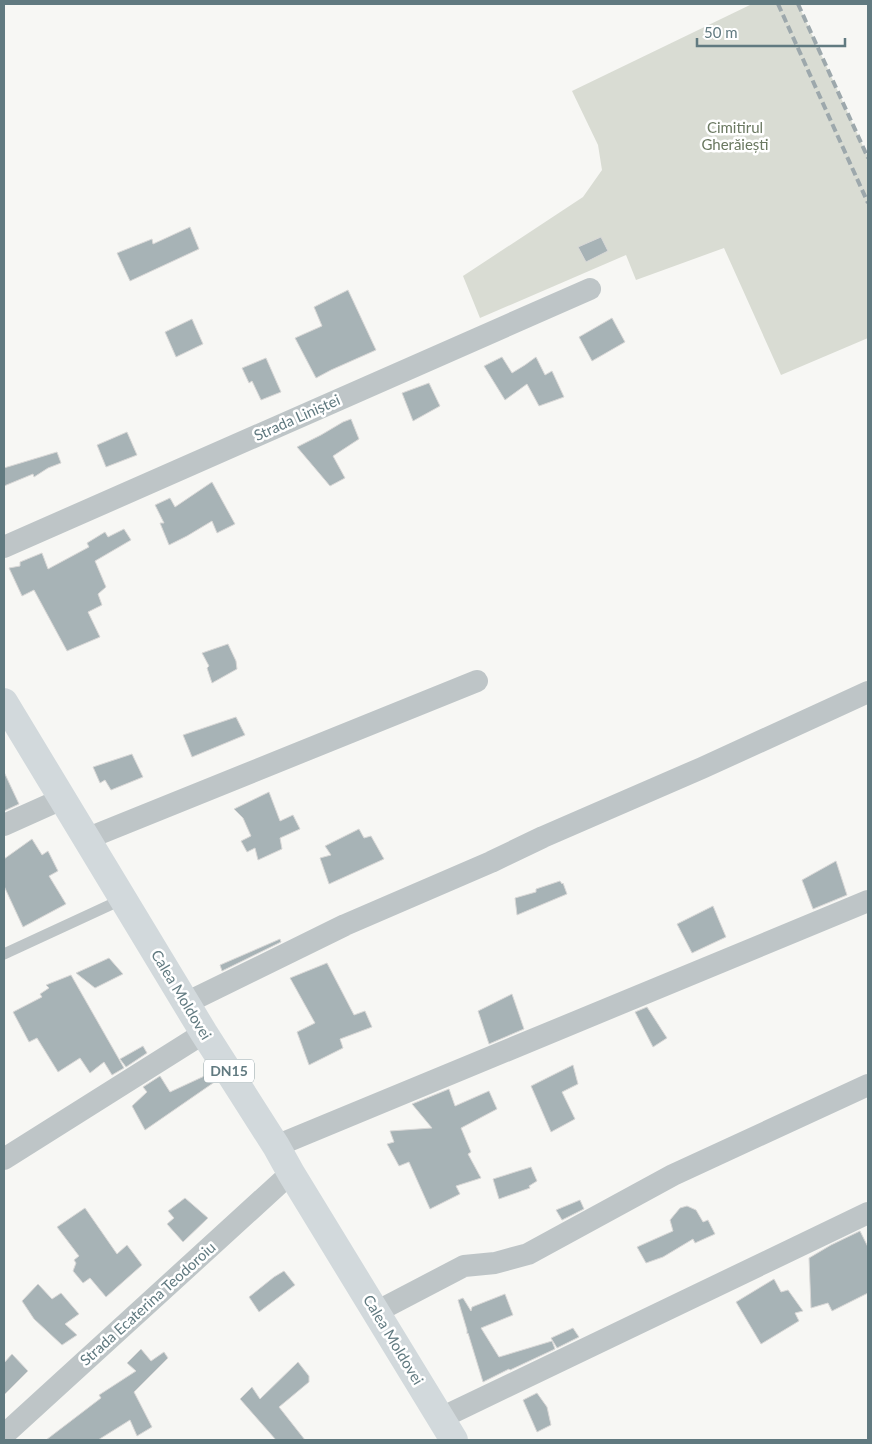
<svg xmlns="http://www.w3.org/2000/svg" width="872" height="1444" viewBox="0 0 872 1444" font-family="Lato,sans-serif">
<rect width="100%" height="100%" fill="#f7f7f4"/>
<!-- green -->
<polygon fill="#d9dcd3" points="752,4 798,4 868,157 868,338 781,375 724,248 636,280 626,255 480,318 463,276 583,197 602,170 598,145 572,91"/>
<!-- building -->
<g fill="#a7b3b6" stroke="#d9d8d7">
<polygon points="190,227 199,249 130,281 117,253 152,239 153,244"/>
<polygon points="601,237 608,251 586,262 578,247"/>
<polygon points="348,290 376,350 331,370 316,378 295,338 322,326 314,307"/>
<polygon points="612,318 625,342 592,361 579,337"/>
<polygon points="192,319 203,344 176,357 165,332"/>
<polygon points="502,357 512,373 525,365 536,357 545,375 552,371 564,397 539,406 527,384 505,400 484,366"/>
<polygon points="266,358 281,392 261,400 252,381 249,383 242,368"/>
<polygon points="429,383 440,406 413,421 402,393"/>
<polygon points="351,419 359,439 333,456 345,478 330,486 297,447 321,435 343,422"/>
<polygon points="127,432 137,455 106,467 97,445"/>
<polygon points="57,452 61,463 48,468 34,477 33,474 4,486 4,468"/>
<polygon points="212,482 235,524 217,533 212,521 187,536 169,545 160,523 164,523 155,505 170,498 175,507"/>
<polygon points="124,529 131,540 95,561 106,587 98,594 102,605 88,612 100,637 67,651 34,590 22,596 9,568 20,566 20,562 42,553 48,569 89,547 87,543 105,532 108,537"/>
<polygon points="228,644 236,661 237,669 212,683 207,668 209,666 202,653"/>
<polygon points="236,717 245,735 192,757 183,735"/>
<polygon points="132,754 143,777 111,790 105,780 100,783 93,767"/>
<polygon points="4,772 19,804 4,811"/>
<polygon points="269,792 280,821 293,815 300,829 280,838 282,849 258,860 255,848 247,852 241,841 251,836 243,818 234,809"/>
<polygon points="359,829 364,838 371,836 384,859 329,884 320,858 331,855 325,846"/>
<polygon points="32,839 42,855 48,851 58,871 49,876 66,904 23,927 4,886 4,859"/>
<polygon points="836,861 847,895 813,909 802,880"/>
<polygon points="560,881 562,884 563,883 567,894 517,915 515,898 536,892 536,889"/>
<polygon points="713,906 726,937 692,953 677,924"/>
<polygon points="280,939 281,942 222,971 220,965"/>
<polygon points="109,958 123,974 95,988 76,973"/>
<polygon points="327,963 354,1015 365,1011 372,1027 340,1039 343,1048 309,1065 297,1032 315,1023 290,978"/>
<polygon points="71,975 124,1068 112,1075 104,1062 90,1073 80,1058 58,1072 37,1038 29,1042 13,1012 42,997 40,994 49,988 46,985"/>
<polygon points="512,994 524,1029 489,1044 478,1011"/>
<polygon points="647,1007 667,1038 653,1047 635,1012"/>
<polygon points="143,1046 147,1053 126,1067 120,1059"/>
<polygon points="573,1065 578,1084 562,1092 575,1119 551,1132 531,1086"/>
<polygon points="211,1073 216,1081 145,1130 132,1106 147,1092 143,1087 160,1076 170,1092"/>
<polygon points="449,1089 455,1106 489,1091 497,1109 461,1128 471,1152 468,1154 481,1178 456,1186 460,1194 430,1209 409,1162 399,1166 387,1144 394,1142 390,1131 432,1128 412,1104"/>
<polygon points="531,1167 537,1181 529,1186 530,1188 499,1199 493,1179"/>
<polygon points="185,1198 208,1218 183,1242 167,1224 174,1218 168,1211"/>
<polygon points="580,1200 584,1209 562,1220 556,1210"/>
<polygon points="687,1206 696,1210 703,1222 708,1220 715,1234 695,1243 693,1239 663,1257 646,1263 637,1247 673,1231 670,1220 680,1208"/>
<polygon points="85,1208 117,1254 127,1245 142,1265 106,1297 90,1278 83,1283 73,1271 76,1263 74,1260 79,1256 57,1227"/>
<polygon points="860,1231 868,1247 868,1293 832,1311 828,1303 811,1308 809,1258 831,1245"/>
<polygon points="284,1271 295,1285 259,1312 249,1297 274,1277"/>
<polygon points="774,1279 781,1292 788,1290 803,1311 795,1313 799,1321 761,1344 736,1302"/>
<polygon points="38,1284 52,1299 61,1293 79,1314 65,1324 77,1335 62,1345 34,1319 22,1301"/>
<polygon points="505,1294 513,1315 481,1328 499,1357 552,1341 555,1349 510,1370 509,1369 483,1382 468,1333 467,1334 467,1330 458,1300 463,1298 471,1311 472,1307"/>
<polygon points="573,1328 579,1337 557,1348 551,1338"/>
<polygon points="141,1349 151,1361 164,1352 168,1358 134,1392 152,1427 137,1436 130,1420 98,1440 46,1440 101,1398 99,1395 136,1371 127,1363"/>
<polygon points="12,1354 28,1371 4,1395 4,1363"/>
<polygon points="298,1362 309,1376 309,1382 279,1407 305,1440 276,1440 240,1399 252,1387 260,1399"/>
<polygon points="537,1393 547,1407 551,1425 537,1432 523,1400"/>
</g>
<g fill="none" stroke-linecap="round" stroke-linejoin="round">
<!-- service -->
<polyline stroke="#bec5c7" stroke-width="11" points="4,954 123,899"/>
<!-- minor -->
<g stroke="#bec5c7" stroke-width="22">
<polyline points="4,547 590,289"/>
<polyline points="4,825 62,799"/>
<polyline points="86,839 477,681"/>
<polyline points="186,1003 345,925 491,862 543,837 702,768 868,692"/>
<polyline points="276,1146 868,901"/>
<polyline points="4,1159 204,1033"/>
<polyline points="376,1312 464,1266 495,1263 528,1254 673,1175 868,1085"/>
<polyline points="441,1418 868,1213"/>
<polyline points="4,1435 291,1173"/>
</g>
<!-- primary -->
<polyline stroke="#d2d9dc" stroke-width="28" points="4,702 204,1033 276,1146 291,1173 454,1440"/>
<!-- rail -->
<g stroke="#9da8ac" stroke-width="4" stroke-dasharray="8 4" stroke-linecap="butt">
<polyline points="778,4 868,203"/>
<polyline points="798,4 868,158"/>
</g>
</g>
<g text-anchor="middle" stroke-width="5" stroke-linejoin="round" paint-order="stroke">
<!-- shield labels -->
<rect fill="#fff" stroke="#90a2a6" stroke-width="1" x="204" y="1059.5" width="50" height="23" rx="4"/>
<g font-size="14" font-weight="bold" fill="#617a80">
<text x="229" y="1076">DN15</text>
</g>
<!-- park labels -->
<g font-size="15" fill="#6a7860" stroke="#fff">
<text x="735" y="133">Cimitirul<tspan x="735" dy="17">Gherăiești</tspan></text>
</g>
<!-- street labels -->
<g font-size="15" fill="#617a80" stroke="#fff">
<text transform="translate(297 418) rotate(-24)" y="5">Strada Liniștei</text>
<text transform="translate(181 995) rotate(59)" y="5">Calea Moldovei</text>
<text transform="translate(148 1304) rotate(-42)" y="5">Strada Ecaterina Teodoroiu</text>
<text transform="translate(393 1340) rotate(59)" y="5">Calea Moldovei</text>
</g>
</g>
<!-- border -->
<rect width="872" height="1444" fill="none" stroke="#617a80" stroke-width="10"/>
<!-- scale -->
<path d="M697 38v8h148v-8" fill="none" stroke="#617a80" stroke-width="2.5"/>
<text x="704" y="38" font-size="15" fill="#617a80" stroke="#ffffff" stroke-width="4" paint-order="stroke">50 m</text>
</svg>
